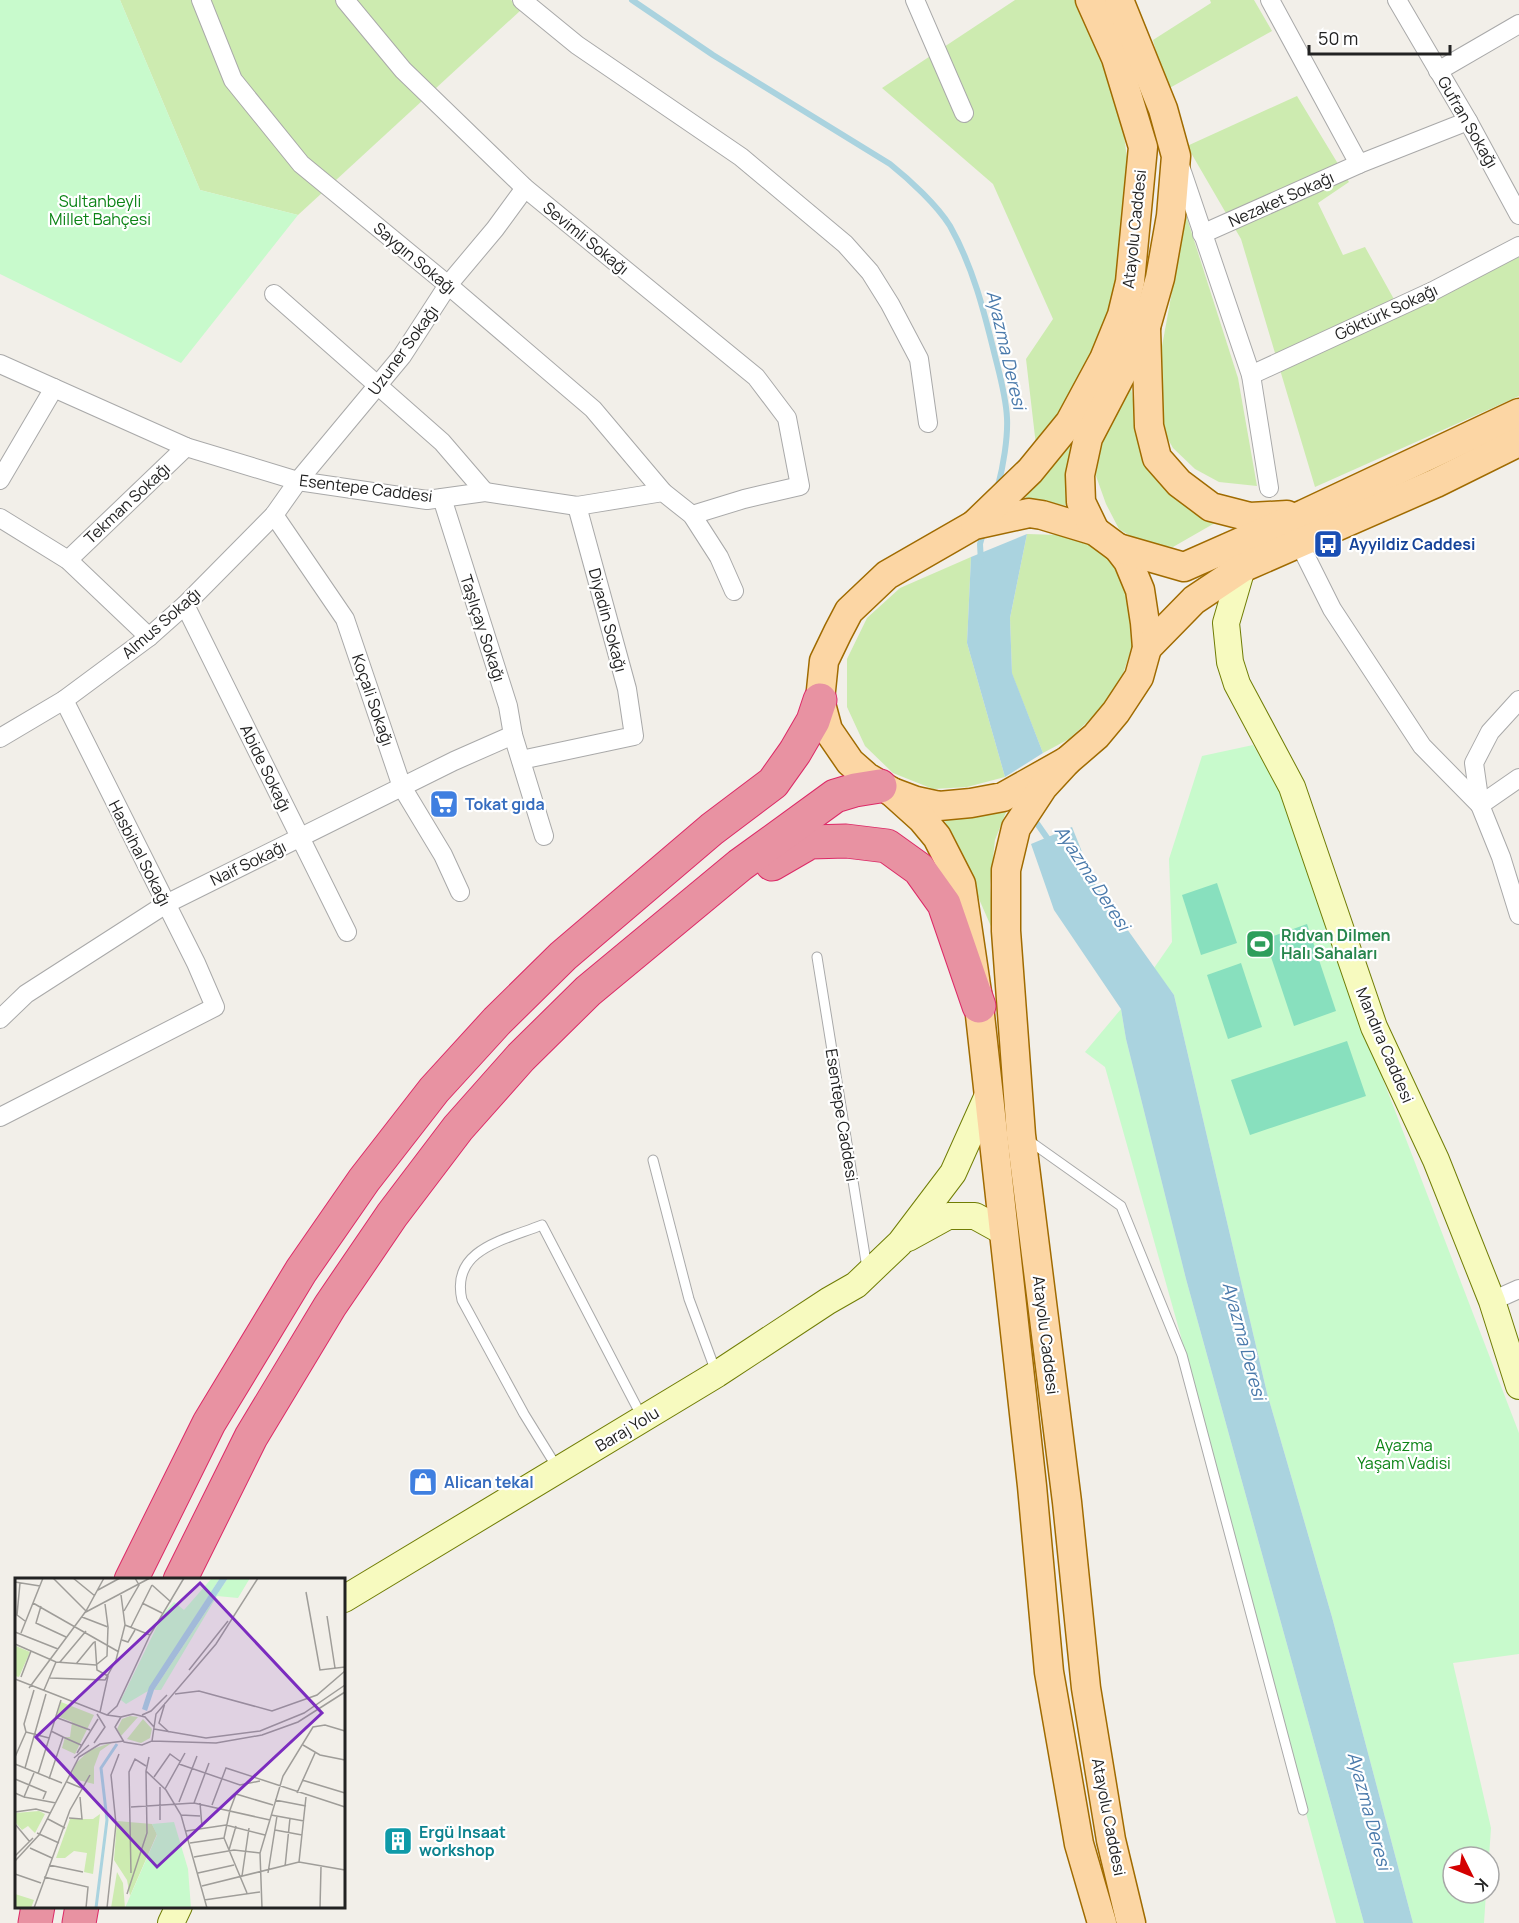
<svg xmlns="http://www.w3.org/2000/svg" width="1519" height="1923" viewBox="0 0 1519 1923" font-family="Manrope,sans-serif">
<rect width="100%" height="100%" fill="#f2efe9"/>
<!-- grass -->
<g fill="#cdebb0">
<polygon points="120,0 511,0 521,10 298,215 200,190"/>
<polygon points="1015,0 1077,0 1119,99 1131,187 1127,260 1097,357 1037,454 1026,359 1053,319 993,184 882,88"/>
<polygon points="1210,0 1254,0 1272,31 1166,90 1153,40 1211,3"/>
<polygon points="1297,96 1349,182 1318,203 1343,255 1365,247 1400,310 1519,252 1519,396 1315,487 1241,239 1187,146"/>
<polygon points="1186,215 1238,378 1257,486 1219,482 1195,469 1173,448 1157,420 1156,379"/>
<polygon points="1131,387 1136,419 1152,455 1241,508 1173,547 1140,542 1119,529 1106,504 1096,476 1100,436"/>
<polygon points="1086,418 1074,507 1025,498"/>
<polygon points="1027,534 1059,535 1096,547 1121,571 1133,606 1133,643 1122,677 1100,710 1069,739 1043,753 1012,674 1010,618"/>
<polygon points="971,557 967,643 1005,777 967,787 933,789 893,773 865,746 847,707 847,659 867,618 900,588"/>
<polygon points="1008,807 995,840 990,885 993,931 944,819"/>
</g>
<!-- park -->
<g fill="#c8facc">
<polygon points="0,0 120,0 200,190 298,215 181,363 0,274"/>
<polygon points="1253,745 1290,807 1384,1082 1519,1433 1519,1654 1453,1663 1491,1828 1489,1857 1453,1857 1453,1893 1486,1893 1484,1923 1413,1923 1332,1617 1267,1393 1174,995 1154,968 1172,942 1169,859 1202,756"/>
<polygon points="1121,1009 1126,1039 1186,1279 1364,1923 1336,1923 1277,1707 1180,1333 1105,1067 1085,1052"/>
</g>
<!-- pitch -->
<g fill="#88e0be">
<polygon points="1217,883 1237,943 1201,955 1182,895"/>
<polygon points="1307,924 1336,1011 1294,1026 1265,939"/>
<polygon points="1241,963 1262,1027 1228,1039 1207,975"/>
<polygon points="1347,1041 1366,1096 1250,1135 1231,1080"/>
</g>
<!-- water -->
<g fill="#aad3df">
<polygon points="1027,534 1010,618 1012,673 1043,753 1005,777 967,643 971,557"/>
<polygon points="1072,827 1095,884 1174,995 1267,1393 1332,1617 1413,1923 1364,1923 1186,1279 1126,1039 1121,1009 1054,910 1031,844"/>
</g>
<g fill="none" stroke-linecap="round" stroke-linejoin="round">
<!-- stream -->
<g stroke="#aad3df" stroke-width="6">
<path d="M632,0L713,55L890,164C910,180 937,205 950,226C973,267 984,311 995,356C1000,376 1006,397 1007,418C1008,438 1003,467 998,486"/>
<polyline points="981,562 980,544 984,530"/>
<polyline points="1035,815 1036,822 1050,842"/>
</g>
<!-- lane casing -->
<g stroke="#a9a9a9" stroke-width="11">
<g id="lane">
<polyline points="817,957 867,1268"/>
<polyline points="1028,1140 1121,1206 1182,1355 1303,1810"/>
<polyline points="653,1160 689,1299 716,1372"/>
<path d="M558,1469L524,1414L462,1300C450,1249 505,1240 542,1225L642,1417"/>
</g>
</g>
<!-- street casing -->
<g stroke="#a9a9a9" stroke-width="20">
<g id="street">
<polyline points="201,0 233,80 301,164 448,285 593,409 663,492"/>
<polyline points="345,0 403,70 525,188 756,377 787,418 800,486 744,499 692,515"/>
<polyline points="522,0 577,45 741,157 845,244 870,272 890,304 919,359 928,423"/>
<polyline points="915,0 964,113"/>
<polyline points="1270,0 1359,164 1468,121"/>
<polyline points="1397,0 1468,121 1519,215"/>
<polyline points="1438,71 1519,24"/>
<polyline points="1180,166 1251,375 1269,488"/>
<polyline points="1202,234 1359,164"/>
<polyline points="274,294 442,442 485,492"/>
<polyline points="0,364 186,447 298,481 427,500 485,492 577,506 663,492 692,515 719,557 734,591"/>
<polyline points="1251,375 1433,291 1519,246"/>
<polyline points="0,480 54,388"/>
<polyline points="442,498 508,706 513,735 544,836"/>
<polyline points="274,515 345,619 402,787 443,855 460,892"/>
<polyline points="0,518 68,560 149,637"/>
<polyline points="1299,543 1332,609 1422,746 1480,805 1519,778"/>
<polyline points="68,560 186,447"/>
<polyline points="185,605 347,932"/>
<polyline points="1519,700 1490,732 1474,763 1480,805 1501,857 1519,915"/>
<polyline points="0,738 64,700 149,637 185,605 274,515 298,481 402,356 448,285 495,229 525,188"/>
<polyline points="521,760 634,736 627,689 577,506"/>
<polyline points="0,1019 26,994 166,904 454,761 513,735"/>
<polyline points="0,1117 215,1007 196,963 64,700"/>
<polyline points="1492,1301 1519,1289"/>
</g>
</g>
<!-- secondary casing -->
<g stroke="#707d05" stroke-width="28">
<g id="secondary">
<polyline points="1242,568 1226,623 1230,662 1237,684 1292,787 1374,1027 1436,1160 1492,1301 1519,1386"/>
<polyline points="908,1238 948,1216 975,1216 1004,1232"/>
<polyline points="344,1599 717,1374 828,1301 856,1285 900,1243 953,1173 988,1095"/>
<polyline points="171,1923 179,1906"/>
</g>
</g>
<!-- primary casing -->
<g stroke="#a06b00" stroke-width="31">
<g id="primary">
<polyline points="1146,329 1149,426 1157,458 1179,483 1211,507 1250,517 1287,515"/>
<polygon points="1029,513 1042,515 1095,531 1118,548 1128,561 1140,590 1145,623 1147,648 1139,677 1116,712 1096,736 1067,761 1003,797 971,803 939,806 916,801 892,792 867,777 850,762 828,730 820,700 824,661 838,632 849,611 887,575 974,525"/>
<polyline points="975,524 1030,471 1070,422 1104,359 1122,315 1130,282 1143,147 1116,58 1090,0"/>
<polyline points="1095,531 1081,502 1080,475 1088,438 1146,327 1160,278 1171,216 1176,156 1163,109 1119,0"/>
<polyline points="1118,548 1184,567 1304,514 1519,413"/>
<polyline points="1147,648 1194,600 1242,568 1436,483 1519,442"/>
<polyline points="1067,761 1043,787 1016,828 1006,870 1006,931 1021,1135 1067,1502 1086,1688 1111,1840 1131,1923"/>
<polyline points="892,792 922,819 937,837 961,884 979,1006 1032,1486 1049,1672 1079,1844 1102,1923"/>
</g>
</g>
<!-- highway casing -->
<g stroke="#dc2a67" stroke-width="35">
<g id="highway">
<polyline points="772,864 810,842 846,841 887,846 919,869 944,904 979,1006"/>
<polyline points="131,1580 209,1423 301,1271 364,1180 434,1090 497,1021 563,956 712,829 773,783 795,752 813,721 820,700"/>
<polyline points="180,1580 251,1437 330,1306 392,1215 458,1128 521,1057 588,991 740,865 835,796 855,790 880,786"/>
<polyline points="35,1923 38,1906"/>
<polyline points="79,1923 82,1906"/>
</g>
</g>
<!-- lane -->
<use href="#lane" stroke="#fff" stroke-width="9"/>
<!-- street -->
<use href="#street" stroke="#fff" stroke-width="18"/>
<!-- secondary -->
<use href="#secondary" stroke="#f7fabf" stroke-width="26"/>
<!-- primary -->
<use href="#primary" stroke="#fcd6a4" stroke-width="28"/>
<!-- highway -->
<use href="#highway" stroke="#e892a2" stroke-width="33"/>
</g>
<!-- icons -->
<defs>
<g id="bus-square" transform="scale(1.5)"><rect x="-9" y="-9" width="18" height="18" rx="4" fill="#1a4fb4" stroke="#fff"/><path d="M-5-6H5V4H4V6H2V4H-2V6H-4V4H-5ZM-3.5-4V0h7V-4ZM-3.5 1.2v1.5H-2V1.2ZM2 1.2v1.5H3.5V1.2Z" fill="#fff"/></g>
<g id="supermarket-square" transform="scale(1.5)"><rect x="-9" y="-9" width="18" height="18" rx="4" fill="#3f7fe0" stroke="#fff"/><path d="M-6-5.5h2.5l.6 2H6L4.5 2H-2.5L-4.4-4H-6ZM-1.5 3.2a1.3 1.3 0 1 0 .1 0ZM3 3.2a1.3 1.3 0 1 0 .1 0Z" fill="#fff"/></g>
<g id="stadium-square" transform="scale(1.5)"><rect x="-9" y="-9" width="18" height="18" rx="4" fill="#2e9e5b" stroke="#fff"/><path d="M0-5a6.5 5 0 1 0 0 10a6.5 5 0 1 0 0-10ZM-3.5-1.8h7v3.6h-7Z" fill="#fff"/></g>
<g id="shop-square" transform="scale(1.5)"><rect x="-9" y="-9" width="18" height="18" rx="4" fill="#3f7fe0" stroke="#fff"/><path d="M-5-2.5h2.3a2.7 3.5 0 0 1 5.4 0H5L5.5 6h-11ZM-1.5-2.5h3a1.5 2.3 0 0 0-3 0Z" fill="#fff"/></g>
<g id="building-square" transform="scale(1.5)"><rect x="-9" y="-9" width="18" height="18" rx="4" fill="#0f9aa8" stroke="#fff"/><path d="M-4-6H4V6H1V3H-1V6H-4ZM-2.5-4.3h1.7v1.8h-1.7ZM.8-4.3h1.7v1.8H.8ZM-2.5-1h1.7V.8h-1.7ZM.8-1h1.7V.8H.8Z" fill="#fff"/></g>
</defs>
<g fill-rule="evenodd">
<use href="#bus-square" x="1328" y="544"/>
<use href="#supermarket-square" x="444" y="804"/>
<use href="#stadium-square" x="1260" y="944"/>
<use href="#shop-square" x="423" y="1482"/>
<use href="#building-square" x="398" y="1841"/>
</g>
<g text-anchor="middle" stroke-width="4.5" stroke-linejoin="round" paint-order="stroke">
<!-- street labels -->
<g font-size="16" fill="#222" stroke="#fff">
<text transform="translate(1468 122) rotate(60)" y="6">Gufran Sokağı</text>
<text transform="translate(1281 199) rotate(-24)" y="6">Nezaket Sokağı</text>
<text transform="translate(1134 229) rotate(-84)" y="6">Atayolu Caddesi</text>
<text transform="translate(586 238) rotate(39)" y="6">Sevimli Sokağı</text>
<text transform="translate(415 258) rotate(40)" y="6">Saygın Sokağı</text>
<text transform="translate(1386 312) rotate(-25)" y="6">Göktürk Sokağı</text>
<text transform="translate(403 350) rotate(-54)" y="6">Uzuner Sokağı</text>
<text transform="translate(366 488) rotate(7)" y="6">Esentepe Caddesi</text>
<text transform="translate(127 503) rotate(-43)" y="6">Tekman Sokağı</text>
<text transform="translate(608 620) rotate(75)" y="6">Diyadin Sokağı</text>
<text transform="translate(161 623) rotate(-41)" y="6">Almus Sokağı</text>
<text transform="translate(483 628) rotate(72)" y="6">Taşlıçay Sokağı</text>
<text transform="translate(373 700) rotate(71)" y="6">Koçali Sokağı</text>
<text transform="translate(266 768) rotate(64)" y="6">Abide Sokağı</text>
<text transform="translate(140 853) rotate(63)" y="6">Hasbihal Sokağı</text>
<text transform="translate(248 863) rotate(-26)" y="6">Naif Sokağı</text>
<text transform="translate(1385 1045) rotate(67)" y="6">Mandıra Caddesi</text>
<text transform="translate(842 1115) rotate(81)" y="6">Esentepe Caddesi</text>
<text transform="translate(1046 1335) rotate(83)" y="6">Atayolu Caddesi</text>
<text transform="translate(627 1429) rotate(-31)" y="6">Baraj Yolu</text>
<text transform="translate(1109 1817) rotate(79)" y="6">Atayolu Caddesi</text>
</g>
<!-- park labels -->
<g font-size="16" fill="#0c8416" stroke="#fff">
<text x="100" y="207">Sultanbeyli<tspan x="100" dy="18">Millet Bahçesi</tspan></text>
<text x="1404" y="1451">Ayazma<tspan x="1404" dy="18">Yaşam Vadisi</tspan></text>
</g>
<!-- transit labels -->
<g font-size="16" font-weight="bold" fill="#164399" stroke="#fff" text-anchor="start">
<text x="1349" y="550">Ayyildiz Caddesi</text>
</g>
<!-- shop labels -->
<g font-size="16" font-weight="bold" fill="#366cbe" stroke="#fff" text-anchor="start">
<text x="465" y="810">Tokat gıda</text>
<text x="444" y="1488">Alican tekal</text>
</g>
<!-- leisure labels -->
<g font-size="16" font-weight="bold" fill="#27864d" stroke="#fff" text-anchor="start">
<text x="1281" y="941">Rıdvan Dilmen<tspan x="1281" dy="18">Halı Sahaları</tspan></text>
</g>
<!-- culture labels -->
<g font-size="16" font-weight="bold" fill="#0d838f" stroke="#fff" text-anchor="start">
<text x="419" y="1838">Ergü Insaat<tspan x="419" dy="18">workshop</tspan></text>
</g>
<!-- water labels -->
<g font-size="18" font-style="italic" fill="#4a7aab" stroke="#fff">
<text transform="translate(1006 350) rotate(77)" y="6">Ayazma Deresi</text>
<text transform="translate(1092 878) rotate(57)" y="6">Ayazma Deresi</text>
<text transform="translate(1244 1341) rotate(75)" y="6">Ayazma Deresi</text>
<text transform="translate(1369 1811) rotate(75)" y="6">Ayazma Deresi</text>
</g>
</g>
<!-- overview -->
<g transform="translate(15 1578)">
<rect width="330" height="330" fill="#f2efe9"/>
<path d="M1,68L15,74L4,99L0,98ZM46,124L79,137L60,176L47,170L50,159H55L57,144L42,138ZM115,138L123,139L106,158L102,151L107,141ZM128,141L137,151L135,160L126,165L112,161ZM98,164L85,173L79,189V206L55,200L61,185L75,172ZM24,233L30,236L20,255L13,248L7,252L0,244V235ZM85,236L78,296L69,294L72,275L59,273L50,280H41L55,241H78ZM102,243L137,246L142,256L115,318L112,302L99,282ZM102,294L108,305L110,330H96ZM0,316L19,322L16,330H0Z" fill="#cdebb0"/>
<path d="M197,0H205L133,113L111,126L106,122L148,36L159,24L169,32ZM213,0H235L223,20L202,18L146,112H139ZM159,244L173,291L176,330H110L142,257L137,246Z" fill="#c8facc"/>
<path d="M205,0H213L139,112L132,133L127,131L134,109Z" fill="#aad3df"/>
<path fill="none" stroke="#aad3df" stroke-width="3" d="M81,330L92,242L86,190L102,166"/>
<path fill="none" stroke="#9f9d99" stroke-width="1.5" d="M38,0L71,33M58,0L80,18M0,4L25,8M5,5L2,37L10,43M137,7L156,24M83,12L105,0M291,14L305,92L330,89M18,25L104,74M127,25L147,35M26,28L21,45L51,59M109,33L124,7L120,0M69,35L135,0M312,38L320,90M67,39L93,49L90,26M110,47L135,57M116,49L137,7M0,54L43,71M6,55L28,0M107,62L113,64L120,52M80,63L82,92L93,98L85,134M0,66L41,84L81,87L92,78L93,49M45,84L71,53M61,86L79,64M174,92L213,43M6,99L16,73M35,100L90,102L101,82L110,47L106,17M0,101L92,137L106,139M14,110L71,33L89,0M29,112L41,84M160,116L184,113L257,133L302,117L330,93M150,125L144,145L154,154M92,137L102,128L135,57L169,0M127,137L136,133L152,117M40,139L75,152M139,149L130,139L118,136L106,139L100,149L109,164L127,167L137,163L141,136L201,66L243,0M139,151L191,160L245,153L289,135L330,107M11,154L34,160M48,159L66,167M137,163L201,165L247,157L283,144L330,114M79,165L90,149L82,136M288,167L305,177L330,182M62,175L83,141M0,179L11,154L9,146L19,112M134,179L131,193L151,212L166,237L192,330M59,180L74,167M0,186L47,205M164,186L225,207L245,203M10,190L31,116M23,196L46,122M139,199L155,176L166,184M0,201L31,214L28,221M34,201L48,159L36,153M287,202L330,215M52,204L69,211M150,211L170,175M0,215L9,219L19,195M282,215L300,175M9,219L41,225M260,222L291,228M164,224L182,178M179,225L194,185M185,225L187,249M197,227L211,190L330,229M116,229L179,225L255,242M0,234L21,231L35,235M166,237L185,238M256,237L289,243M54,240L67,241L65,219M33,241L50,250M145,242V209M0,246L15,264M260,252L287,257M171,253L211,247L250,257M22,255L44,265M175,265L209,260M15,270L37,280M214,272L221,248M0,278L18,260M179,279L219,272L245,275M0,283L24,257L64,179L85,166L109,163M284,284L291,219M34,287L68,294M270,289L275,240M116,295L114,194L120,181L131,188M183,295L219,287M253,295L262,238M0,296L26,305M227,298L234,250M29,299L73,309L71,330M187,308L284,284L330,292M232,315L209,260L215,232L221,216L258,227M112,316L132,255L131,193M189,322L245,314M19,330L55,232L75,197M92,330L101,246L96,197L104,176M234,330H310M247,330L245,275L268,198L298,149L310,147L330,153M305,330L306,289"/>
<path fill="#7b2cbf" fill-opacity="0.15" stroke="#7b2cbf" stroke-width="3" d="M185,5L307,135L142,289L21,159Z"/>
<rect width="330" height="330" fill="none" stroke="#222" stroke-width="3"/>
</g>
<!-- north arrow -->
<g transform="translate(1471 1875) rotate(133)"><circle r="28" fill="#ffffff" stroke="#a7a7a7" stroke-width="1.5"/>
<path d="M0-4.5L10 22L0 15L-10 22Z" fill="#d40000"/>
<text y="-9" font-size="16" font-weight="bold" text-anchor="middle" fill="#222222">K</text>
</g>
<!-- scale -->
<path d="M1309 45v9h141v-9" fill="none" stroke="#222222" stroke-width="3"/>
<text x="1318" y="45" font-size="18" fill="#222222" stroke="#ffffff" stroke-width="4.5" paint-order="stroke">50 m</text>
</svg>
